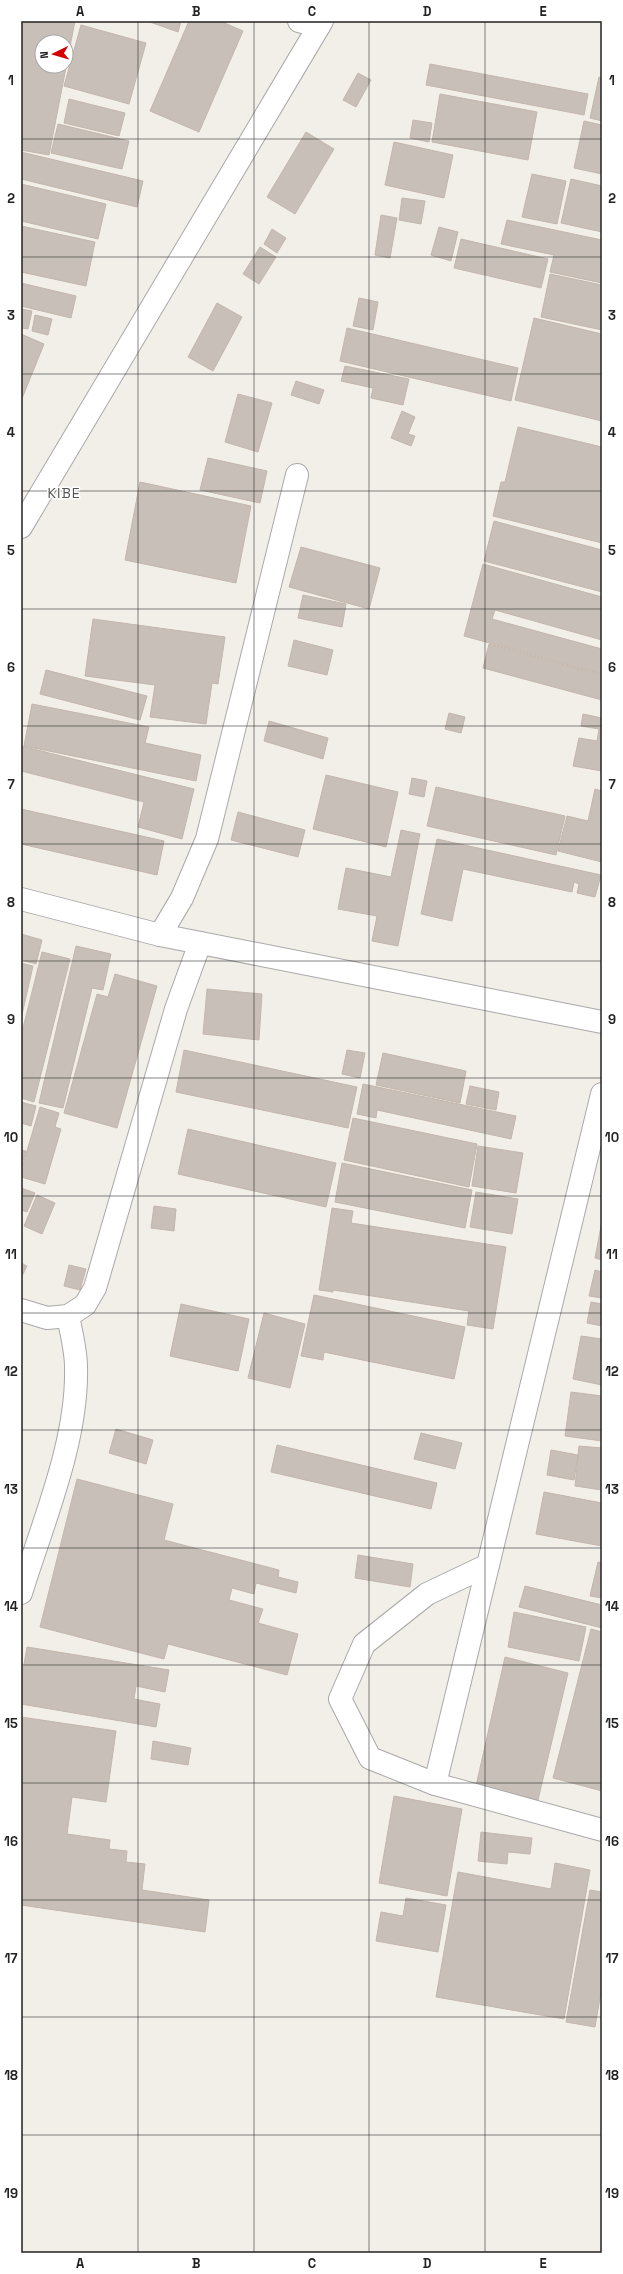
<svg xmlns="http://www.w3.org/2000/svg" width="623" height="2274" viewBox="0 0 623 2274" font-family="'Space Grotesk',sans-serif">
<rect width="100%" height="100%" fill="#f2efe9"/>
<!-- building -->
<g fill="#c7bfb8" stroke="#c4b6ab" fill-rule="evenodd">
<path d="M21,21H75L49,155L21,150ZM42,42H66V66H42Z"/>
<polygon points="147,21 181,21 178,32"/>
<polygon points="189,21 220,21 243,31 199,132 150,111"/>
<polygon points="81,25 146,43 129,104 64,86"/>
<polygon points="430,64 588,94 584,115 426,85"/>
<polygon points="358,73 371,80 356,107 343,100"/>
<polygon points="599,77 602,78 602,121 590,118"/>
<polygon points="440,94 537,112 528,160 432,142"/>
<polygon points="69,99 125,113 119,136 64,123"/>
<polygon points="413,120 432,123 429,142 410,138"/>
<polygon points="584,121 602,125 602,174 574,168"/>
<polygon points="58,124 129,141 122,169 51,153"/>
<polygon points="306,132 334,149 295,214 267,197"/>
<polygon points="394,142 453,155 444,198 385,185"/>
<polygon points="21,152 143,181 137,207 21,179"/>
<polygon points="532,174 566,181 557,224 522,217"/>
<polygon points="571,179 602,186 602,232 561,223"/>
<polygon points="21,184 106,204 98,239 21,221"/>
<polygon points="402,198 425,201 421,224 399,220"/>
<polygon points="381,215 397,218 390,258 375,255"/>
<polygon points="507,220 602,240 602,283 550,272 554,255 501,244"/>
<polygon points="21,226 95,242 86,286 21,272"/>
<polygon points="439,227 458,232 451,261 431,255"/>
<polygon points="272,229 286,238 277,253 264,244"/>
<polygon points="461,239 548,259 541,288 454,268"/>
<polygon points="260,247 276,257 259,284 243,274"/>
<polygon points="550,274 602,285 602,330 541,317"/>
<polygon points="21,283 76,296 71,318 21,306"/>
<polygon points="359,298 378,302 373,330 353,326"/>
<polygon points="217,303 242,317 213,371 188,357"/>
<polygon points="21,309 32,311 28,329 21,328"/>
<polygon points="35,315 52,319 48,335 32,331"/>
<polygon points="534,318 602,334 602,421 515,400"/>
<polygon points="347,328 518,368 511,401 340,361"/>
<polygon points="21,334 44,344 21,401"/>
<polygon points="345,366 409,379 403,405 371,398 373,388 341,381"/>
<polygon points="296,381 324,390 319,404 291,395"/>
<polygon points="238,394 272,403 258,452 225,442"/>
<polygon points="402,411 415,417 408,434 415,436 411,446 391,438"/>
<polygon points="518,427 602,447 602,543 493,516 501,482 505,482"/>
<polygon points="208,458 267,471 260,503 200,490"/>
<polygon points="140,482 251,506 236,583 125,560"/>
<polygon points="494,521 602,550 602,592 484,561"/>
<polygon points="301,547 380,568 369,609 289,587"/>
<polygon points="483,564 602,597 602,640 495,610 492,619 602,649 602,674 464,636"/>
<polygon points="303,595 346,604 342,627 298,618"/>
<polygon points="93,619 225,637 218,684 212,683 206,724 150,717 155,685 85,676"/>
<polygon points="294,640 333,650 327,675 288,666"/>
<polygon points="489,644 602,675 602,700 483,668"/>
<polygon points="46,670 147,696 140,720 40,694"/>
<polygon points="32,704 149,727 145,743 201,755 196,781 24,746"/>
<polygon points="449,713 465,717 461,733 445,729"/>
<polygon points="583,714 602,718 602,771 573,766 579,738 597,741 599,729 581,726"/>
<polygon points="269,721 328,738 323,759 264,741"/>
<polygon points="21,746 194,789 182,839 138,827 144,802 21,771"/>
<polygon points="326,775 398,792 386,847 313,829"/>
<polygon points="412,778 427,781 424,797 409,794"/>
<polygon points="436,787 565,816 556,855 427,826"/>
<polygon points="595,789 602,791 602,862 558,851 567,816 588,821"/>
<polygon points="21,809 164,841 157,875 21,844"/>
<polygon points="238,812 305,830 298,857 231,840"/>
<polygon points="401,830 420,834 398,946 372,941 377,916 338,909 346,868 391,877"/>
<polygon points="437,839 601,875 595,897 577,893 579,884 574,882 572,892 463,869 452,921 421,914"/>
<polygon points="21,934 42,940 36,964 21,960"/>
<polygon points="76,946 111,954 103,990 92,988 63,1108 39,1103"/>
<polygon points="42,952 70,959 34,1102 21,1098 21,1036"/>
<polygon points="21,963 33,966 21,1019"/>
<polygon points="115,974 157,986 117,1128 64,1113 97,994 108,997"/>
<polygon points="207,989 262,994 259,1040 203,1034"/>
<polygon points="184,1050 357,1087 348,1128 176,1092"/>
<polygon points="347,1050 365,1053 360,1078 342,1074"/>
<polygon points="383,1053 466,1071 460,1103 376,1085"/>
<polygon points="363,1084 516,1116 511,1139 377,1110 376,1118 357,1114"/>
<polygon points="470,1086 499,1092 496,1110 466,1104"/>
<polygon points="21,1102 36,1106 31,1126 21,1123"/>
<polygon points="40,1107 59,1113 55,1127 61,1129 45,1184 21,1177 21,1171"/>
<polygon points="353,1118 477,1144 469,1187 344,1160"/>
<polygon points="188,1129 336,1163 326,1207 178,1174"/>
<polygon points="478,1146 523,1153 516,1193 472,1186"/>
<polygon points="21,1150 26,1151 21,1167"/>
<polygon points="342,1163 472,1190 465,1228 335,1202"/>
<polygon points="21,1188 35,1193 27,1212 21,1210"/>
<polygon points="476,1192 518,1199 512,1234 470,1227"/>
<polygon points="37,1195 55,1203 42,1234 24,1226"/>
<polygon points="154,1206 176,1209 174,1231 151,1228"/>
<polygon points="332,1208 353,1211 351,1223 506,1247 493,1329 467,1325 469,1311 333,1290 333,1292 319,1290"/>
<polygon points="602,1221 602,1260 595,1258"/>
<polygon points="21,1263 27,1266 21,1278"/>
<polygon points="69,1265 86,1269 80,1290 64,1286"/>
<polygon points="595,1270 602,1272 602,1298 589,1296"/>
<polygon points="314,1295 465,1327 454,1379 324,1352 323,1360 301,1356"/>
<polygon points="591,1302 602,1304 602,1326 587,1323"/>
<polygon points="181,1304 249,1319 238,1371 170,1356"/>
<polygon points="264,1313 305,1324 290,1388 248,1378"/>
<polygon points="581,1336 602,1339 602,1385 573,1379"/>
<polygon points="571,1392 602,1396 602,1441 565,1436"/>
<polygon points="116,1429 153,1440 146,1464 109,1453"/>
<polygon points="421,1433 462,1443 455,1469 414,1459"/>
<polygon points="277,1445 437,1483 431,1509 271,1472"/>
<polygon points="579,1446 602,1448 602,1490 575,1486"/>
<polygon points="551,1450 578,1455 574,1480 547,1475"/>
<polygon points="77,1479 173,1504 164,1540 279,1570 278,1577 298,1582 296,1593 256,1583 254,1594 232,1588 229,1600 263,1609 258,1623 298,1634 287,1675 168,1644 164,1659 40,1627"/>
<polygon points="544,1492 602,1503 602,1546 536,1534"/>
<polygon points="358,1555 413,1564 410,1587 355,1578"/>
<polygon points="598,1562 602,1563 602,1598 590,1596"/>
<polygon points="525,1586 602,1605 602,1628 519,1607"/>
<polygon points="514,1612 586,1627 579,1661 508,1647"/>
<polygon points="591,1629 602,1632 602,1791 553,1778"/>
<polygon points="27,1647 169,1670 165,1692 136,1686 134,1699 160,1704 156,1727 21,1704 21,1682"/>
<polygon points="505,1657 568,1673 538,1800 476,1786"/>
<polygon points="21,1717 116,1731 106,1802 72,1797 67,1834 110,1840 109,1849 127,1851 126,1862 145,1864 142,1890 209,1900 205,1932 21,1905"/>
<polygon points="153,1741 191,1748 188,1765 151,1759"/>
<polygon points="394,1796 462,1809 447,1896 379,1883"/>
<polygon points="481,1832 532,1838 530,1854 508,1852 507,1864 478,1861"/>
<polygon points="555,1863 590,1870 564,2019 436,1997 458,1872 551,1889"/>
<polygon points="590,1890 602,1892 602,1986 595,2027 566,2022"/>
<polygon points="406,1898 446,1905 438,1952 376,1941 381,1912 403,1916"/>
</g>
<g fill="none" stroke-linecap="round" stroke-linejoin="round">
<!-- minor casing -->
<g stroke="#a9a9a9" stroke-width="24">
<g id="minor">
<polyline points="299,21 319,26"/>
<polyline points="21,527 322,21"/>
<polyline points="21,899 160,935 602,1022"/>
<polyline points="160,935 182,898 207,839 297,475"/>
<polyline points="602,1094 435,1784 602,1830"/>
<polyline points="21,1310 47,1318 68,1316 85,1305 95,1288 176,1009 200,943"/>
<path d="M21,1593C43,1522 78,1441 76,1367C76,1350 71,1332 68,1316"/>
<polyline points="435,1784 370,1758 340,1699 364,1644 427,1594 488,1565"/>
</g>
</g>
<!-- minor -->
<use href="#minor" stroke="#fff" stroke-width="22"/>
</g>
<!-- grid -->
<path fill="none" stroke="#222" stroke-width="1" stroke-opacity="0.55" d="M138,21V2253M254,21V2253M369,21V2253M485,21V2253M21,139H602M21,257H602M21,374H602M21,491H602M21,609H602M21,726H602M21,844H602M21,961H602M21,1078H602M21,1196H602M21,1313H602M21,1430H602M21,1548H602M21,1665H602M21,1783H602M21,1900H602M21,2017H602M21,2135H602"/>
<g text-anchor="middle" stroke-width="3" stroke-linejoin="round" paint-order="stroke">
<!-- quarter labels -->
<g font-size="14" letter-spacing="1" fill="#555" stroke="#fff">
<text x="64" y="498">KIBE</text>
</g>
</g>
<!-- border -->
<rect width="623" height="2274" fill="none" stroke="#ffffff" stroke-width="44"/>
<!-- north arrow -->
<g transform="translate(54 54) rotate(265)"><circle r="19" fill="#ffffff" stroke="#a7a7a7"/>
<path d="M0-3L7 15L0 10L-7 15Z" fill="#d40000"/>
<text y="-6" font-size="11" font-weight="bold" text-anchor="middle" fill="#222222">N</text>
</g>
<rect x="22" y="22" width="579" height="2230" fill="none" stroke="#222" stroke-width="1.5"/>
<g font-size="13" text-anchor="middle" font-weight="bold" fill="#222">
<text x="80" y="16">A</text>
<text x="196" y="16">B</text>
<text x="312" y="16">C</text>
<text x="427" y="16">D</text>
<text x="543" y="16">E</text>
<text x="11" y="85">1</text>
<text x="612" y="85">1</text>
<text x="11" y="203">2</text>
<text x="612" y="203">2</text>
<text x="11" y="320">3</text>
<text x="612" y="320">3</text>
<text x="11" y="437">4</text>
<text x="612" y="437">4</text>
<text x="11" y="555">5</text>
<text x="612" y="555">5</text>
<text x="11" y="672">6</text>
<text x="612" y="672">6</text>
<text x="11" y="789">7</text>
<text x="612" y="789">7</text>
<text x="11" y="907">8</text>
<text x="612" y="907">8</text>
<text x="11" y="1024">9</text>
<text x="612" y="1024">9</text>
<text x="11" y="1142">10</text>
<text x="612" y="1142">10</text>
<text x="11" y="1259">11</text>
<text x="612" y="1259">11</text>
<text x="11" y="1376">12</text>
<text x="612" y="1376">12</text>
<text x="11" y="1494">13</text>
<text x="612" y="1494">13</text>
<text x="11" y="1611">14</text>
<text x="612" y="1611">14</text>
<text x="11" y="1728">15</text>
<text x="612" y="1728">15</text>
<text x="11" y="1846">16</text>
<text x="612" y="1846">16</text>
<text x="11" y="1963">17</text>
<text x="612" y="1963">17</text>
<text x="11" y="2080">18</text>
<text x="612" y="2080">18</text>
<text x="11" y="2198">19</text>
<text x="612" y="2198">19</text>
<text x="80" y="2268">A</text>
<text x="196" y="2268">B</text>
<text x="312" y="2268">C</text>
<text x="427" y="2268">D</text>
<text x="543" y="2268">E</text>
</g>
</svg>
